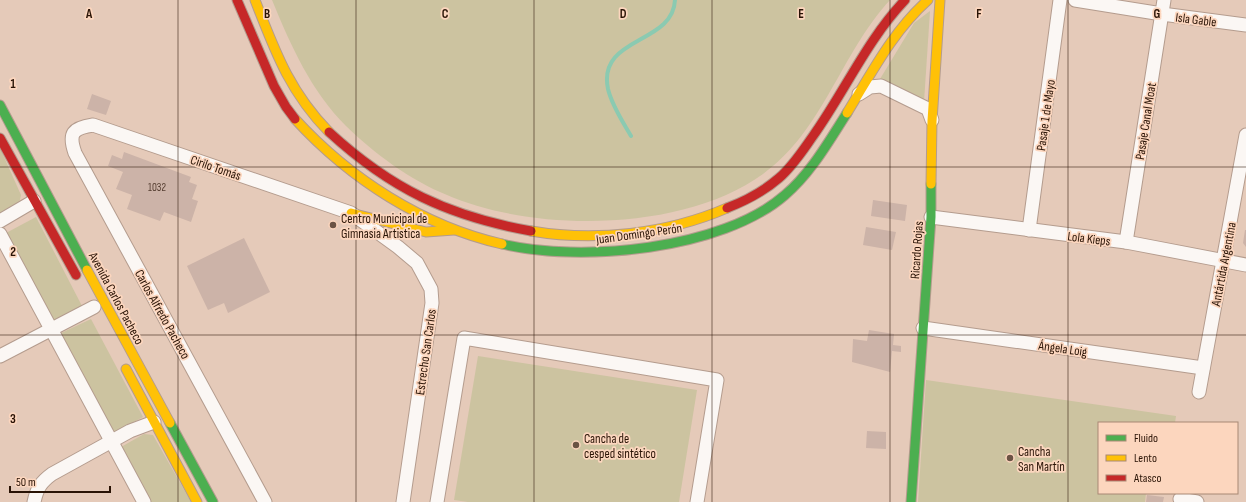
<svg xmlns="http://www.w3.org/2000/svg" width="1246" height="502" viewBox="0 0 1246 502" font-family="'Sofia Sans Condensed',sans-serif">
<rect width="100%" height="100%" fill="#e5cab9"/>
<!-- green -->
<g fill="#ccc3a0">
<path d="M272,0H890C841,53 823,131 763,174C684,232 534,233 447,195C410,180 375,154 346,126C311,91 291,46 272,0Z"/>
<polygon points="930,11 924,102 880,79 914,23"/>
<polygon points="0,148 21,195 19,204 0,213"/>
<polygon points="36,217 82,306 54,322 6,233"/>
<polygon points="91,319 143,417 114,433 59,334"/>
<polygon points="478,356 697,390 679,502 468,502 454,500"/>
<polygon points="926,380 1176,416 1175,423 1099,423 1099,493 1146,493 1145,502 918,502"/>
<polygon points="144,434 153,435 191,502 148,502 121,447"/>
</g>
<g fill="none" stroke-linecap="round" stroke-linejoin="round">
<!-- stream -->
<path stroke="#8bcab1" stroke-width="4" d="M631,136C623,122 612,106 608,89C597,36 673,45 675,0"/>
</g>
<!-- building -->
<g fill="#ccb3a8">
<polygon points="92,94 111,101 106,115 87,109"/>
<polygon points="124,152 191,177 189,182 197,185 192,199 198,201 191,222 164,212 160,221 127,209 132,195 116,189 123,172 108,166 112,155 122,159"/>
<polygon points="873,200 907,205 905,221 871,216"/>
<polygon points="866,227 896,232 892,250 863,245"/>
<polygon points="1245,230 1246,230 1246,247 1243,243"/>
<polygon points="244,238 270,292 228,313 224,303 208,310 187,266"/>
<polygon points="869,330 894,334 893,345 901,346 901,352 892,351 890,372 852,362 853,339 867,341"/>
<polygon points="867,431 886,432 886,449 866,448"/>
<polygon points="1147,495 1164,497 1163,502 1146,502"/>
</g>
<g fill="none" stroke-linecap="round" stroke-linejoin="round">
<!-- street casing -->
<g stroke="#b49c8e" stroke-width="15">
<g id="street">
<polyline points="1075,0 1162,14 1246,25"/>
<polyline points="859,94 870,87 881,86 928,109 932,120"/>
<polyline points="931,217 1126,242 1246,265"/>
<polyline points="0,221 34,201"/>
<polyline points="1029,230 1060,0"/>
<polyline points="0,234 144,502"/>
<polyline points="1126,242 1164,0"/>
<polyline points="923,328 1203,368"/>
<polyline points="0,356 94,307"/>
<polyline points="1199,392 1246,135"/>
<polyline points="1180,499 1197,502"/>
<path d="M34,502C37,488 41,482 52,474L130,431L154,422"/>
<path d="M265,502L75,153C68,133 73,128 93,125L351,213L398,247L417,263L431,289L432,303L403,502"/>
<polyline points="437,502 464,338 717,380 697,502"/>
</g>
</g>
<!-- fast casing -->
<g stroke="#b49c8e" stroke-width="11">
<g id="fast">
<polyline points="0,105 87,270"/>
<path d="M502,244C580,263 722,250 785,195C811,173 829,141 847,113"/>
<polyline points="170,423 213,502"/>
<polyline points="911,502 931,217 931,184"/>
</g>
</g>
<!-- slow casing -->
<g stroke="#b49c8e" stroke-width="11">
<g id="slow">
<path d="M255,0C275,51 289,91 329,132"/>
<path d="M847,113C871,74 893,31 928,0"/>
<path d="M295,119C350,179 423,226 502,244"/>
<polyline points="931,184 932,121 940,0"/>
<polyline points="351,213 426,232 454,230"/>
<path d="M531,231C595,242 667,234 727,208"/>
<polyline points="87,270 170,423"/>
<polyline points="126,369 197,502"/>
</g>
</g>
<!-- jam casing -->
<g stroke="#b49c8e" stroke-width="11">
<g id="jam">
<polyline points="237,0 274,86 286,107 295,119"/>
<path d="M329,132C391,189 448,216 531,231"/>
<polyline points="0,138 76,275"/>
<path d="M727,208C745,201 764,191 779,178C793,166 803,150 813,136C845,91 867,40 905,0"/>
</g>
</g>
<!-- street -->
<use href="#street" stroke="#fbf7f4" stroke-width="13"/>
<!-- fast -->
<use href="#fast" stroke="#4caf50" stroke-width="9"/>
<!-- slow -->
<use href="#slow" stroke="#ffc107" stroke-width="9"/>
<!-- jam -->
<use href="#jam" stroke="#c62828" stroke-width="9"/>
</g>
<!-- grid -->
<path fill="none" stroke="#291305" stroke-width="1" stroke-opacity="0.55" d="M178,0V502M356,0V502M534,0V502M712,0V502M890,0V502M1068,0V502M0,167H1246M0,335H1246"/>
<!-- markers -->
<g fill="#6b5344" stroke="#fcd6be" stroke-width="1.5">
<circle cx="333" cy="225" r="4"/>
<circle cx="576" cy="445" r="4"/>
<circle cx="1010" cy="458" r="4"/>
</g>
<g text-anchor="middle" stroke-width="3.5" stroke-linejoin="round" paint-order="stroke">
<!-- number labels -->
<g font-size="11" fill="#543d30">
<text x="157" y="191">1032</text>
</g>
<!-- street labels -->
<g font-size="13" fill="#291305" stroke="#fcd6be">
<text transform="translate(1196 19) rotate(7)" y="5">Isla Gable</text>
<text transform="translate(1045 115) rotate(-82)" y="5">Pasaje 1 de Mayo</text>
<text transform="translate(1145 121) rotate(-81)" y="5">Pasaje Canal Moat</text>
<text transform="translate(216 167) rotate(19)" y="5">Cirilo Tomás</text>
<text transform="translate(639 233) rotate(-8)" y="5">Juan Domingo Perón</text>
<text transform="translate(1089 238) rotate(7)" y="5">Lola Kieps</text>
<text transform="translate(916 250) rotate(-86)" y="5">Ricardo Rojas</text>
<text transform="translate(1223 264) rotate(-79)" y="5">Antártida Argentina</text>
<text transform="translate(117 298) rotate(62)" y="5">Avenida Carlos Pacheco</text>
<text transform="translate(163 314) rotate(61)" y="5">Carlos Alfredo Pacheco</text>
<text transform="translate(1063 348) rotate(8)" y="5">Ángela Loig</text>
<text transform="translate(425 352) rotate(-82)" y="5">Estrecho San Carlos</text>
</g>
<!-- poi labels -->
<g font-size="13" fill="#291305" stroke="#fcd6be" text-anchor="start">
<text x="341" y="223">Centro Municipal de<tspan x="341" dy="15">Gimnasia Artistica</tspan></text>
<text x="584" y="443">Cancha de<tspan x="584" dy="15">cesped sintético</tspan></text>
<text x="1018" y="456">Cancha<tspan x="1018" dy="15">San Martín</tspan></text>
</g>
</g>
<g font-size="13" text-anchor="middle" font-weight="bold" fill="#291305" stroke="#fcd6be" stroke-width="3.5" stroke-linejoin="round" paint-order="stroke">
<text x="89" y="18">A</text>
<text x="267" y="18">B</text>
<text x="445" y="18">C</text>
<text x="623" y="18">D</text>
<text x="801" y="18">E</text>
<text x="979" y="18">F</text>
<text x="1157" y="18">G</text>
<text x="13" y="88">1</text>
<text x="13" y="256">2</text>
<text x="13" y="423">3</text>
</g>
<!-- legend -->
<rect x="1098" y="422" width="140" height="72" fill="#fcd6be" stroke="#a88874"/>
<rect x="1106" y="435" width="20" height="6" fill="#4caf50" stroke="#a88874"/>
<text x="1134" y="442" font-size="12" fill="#291305">Fluido</text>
<rect x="1106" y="455" width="20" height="6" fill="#ffc107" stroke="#a88874"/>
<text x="1134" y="462" font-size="12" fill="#291305">Lento</text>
<rect x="1106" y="475" width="20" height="6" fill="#c62828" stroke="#a88874"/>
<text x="1134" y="482" font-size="12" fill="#291305">Atasco</text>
<!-- scale -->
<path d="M10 486v6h100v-6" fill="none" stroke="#291305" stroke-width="2"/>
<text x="16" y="486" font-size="12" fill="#291305" stroke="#fcd6be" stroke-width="3" paint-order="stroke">50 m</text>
</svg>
